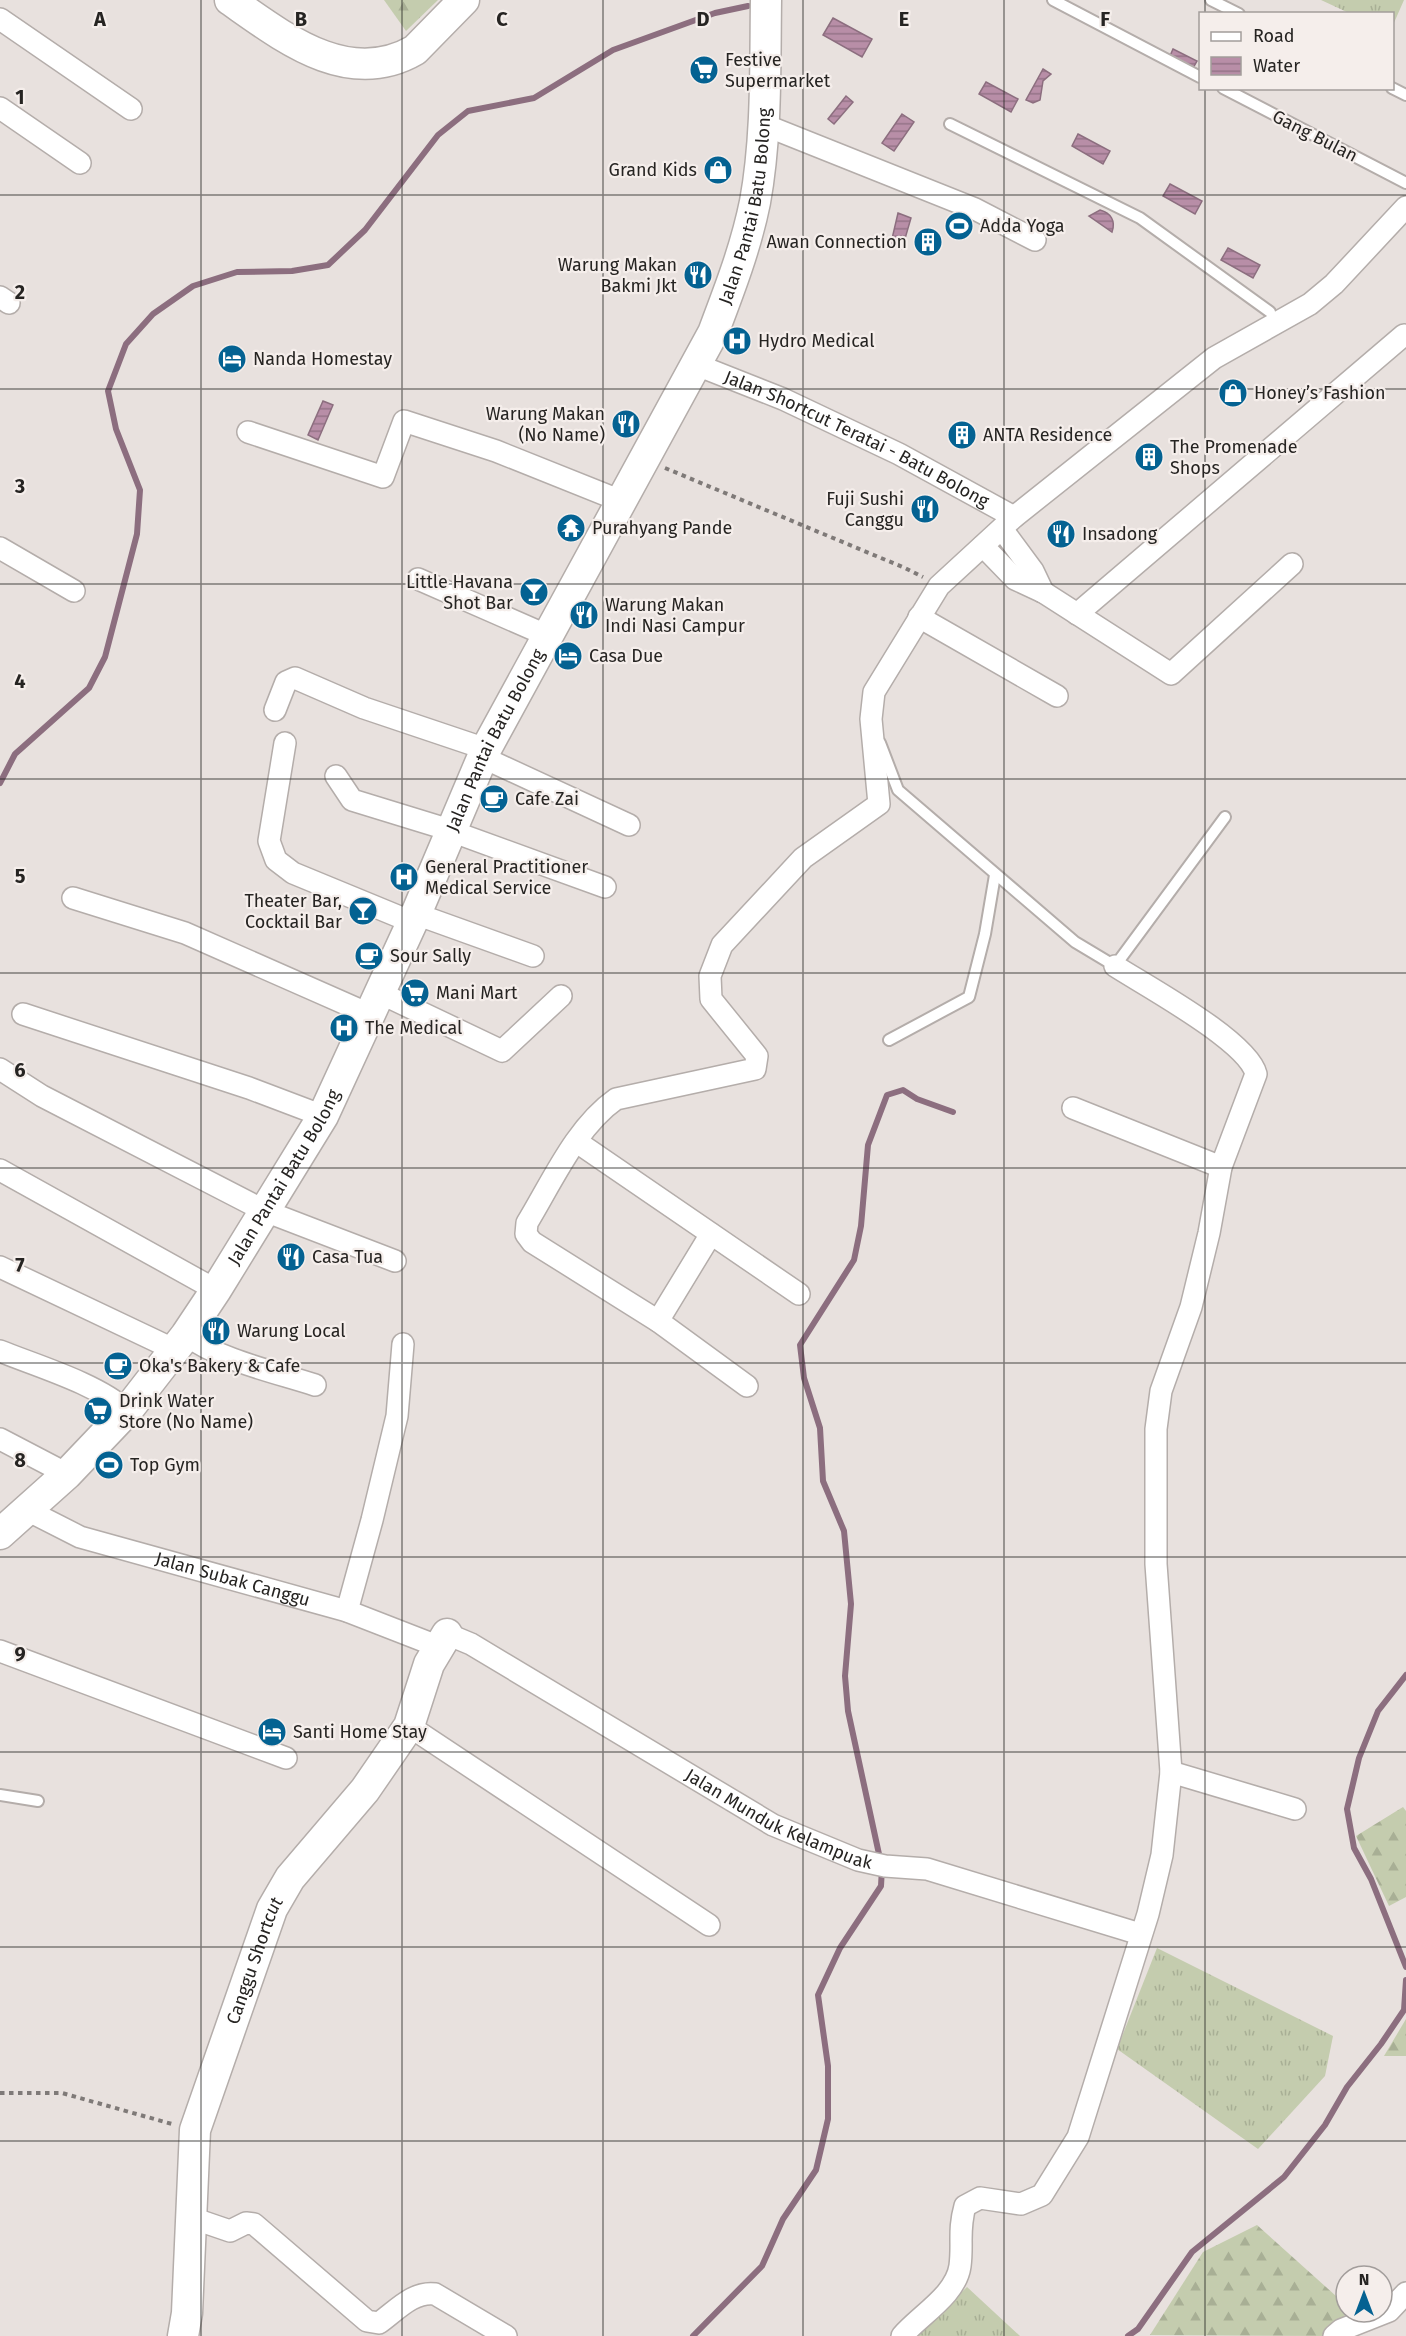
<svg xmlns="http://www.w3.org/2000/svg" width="1406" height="2336" viewBox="0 0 1406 2336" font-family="'Fira Sans',sans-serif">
<defs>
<pattern id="grass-tufts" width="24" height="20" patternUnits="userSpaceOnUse" patternTransform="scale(1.5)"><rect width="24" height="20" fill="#c4ccae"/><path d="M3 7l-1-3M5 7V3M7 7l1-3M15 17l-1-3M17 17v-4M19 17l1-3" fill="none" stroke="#a8af95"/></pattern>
<pattern id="forest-firs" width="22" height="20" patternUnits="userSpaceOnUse" patternTransform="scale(1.5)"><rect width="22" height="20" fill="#c4ccae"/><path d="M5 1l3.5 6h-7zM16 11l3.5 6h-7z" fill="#a8af95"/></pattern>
<pattern id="water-rules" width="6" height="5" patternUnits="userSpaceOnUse" patternTransform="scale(1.5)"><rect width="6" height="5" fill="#b88ea7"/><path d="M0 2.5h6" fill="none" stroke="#957488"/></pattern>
</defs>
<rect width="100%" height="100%" fill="#e8e1de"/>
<!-- grass -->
<g fill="url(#grass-tufts)">
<polygon points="1321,0 1404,0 1393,25 1392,14 1349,13"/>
<polygon points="1157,1948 1333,2036 1325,2076 1258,2149 1117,2049"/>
<polygon points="967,2287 1020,2336 915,2336"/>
</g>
<!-- forest -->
<g fill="url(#forest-firs)">
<polygon points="384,0 438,0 406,31"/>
<polygon points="1403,1807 1406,1811 1406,1897 1389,1906 1356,1836"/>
<polygon points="1406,2019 1406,2056 1384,2056"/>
<polygon points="1257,2225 1346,2305 1347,2312 1332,2336 1150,2335 1203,2252"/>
</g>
<!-- water -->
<g fill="url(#water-rules)" stroke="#8c6e7f" stroke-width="1.5">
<polygon points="833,18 872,39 862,57 823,35"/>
<polygon points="1173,49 1197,61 1193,68 1170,56"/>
<polygon points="1043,69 1051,74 1043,81 1040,100 1033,103 1026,100"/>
<polygon points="986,82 1018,99 1011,112 979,94"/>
<polygon points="846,96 853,102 834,124 828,119"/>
<polygon points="902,114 914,122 894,151 882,143"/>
<polygon points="1078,134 1110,151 1103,164 1072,146"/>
<polygon points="1170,184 1202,201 1195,214 1163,196"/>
<path d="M1100,210C1111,213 1116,221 1112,232L1089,216Z"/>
<polygon points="898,213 911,218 902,249 891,243"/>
<polygon points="1228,248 1260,265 1253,278 1221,260"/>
<polygon points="323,401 333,405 318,440 308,435"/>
</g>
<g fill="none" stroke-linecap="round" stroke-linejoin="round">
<!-- stream -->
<g stroke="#8c6e7f" stroke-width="6">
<polyline points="0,783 15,754 89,688 105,657 137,534 140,490 116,429 108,391 126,344 153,314 193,286 237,272 292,271 328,265 365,230 438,135 468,111 534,98 613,50 715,13 748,6"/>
<polyline points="1406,1675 1378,1711 1359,1758 1347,1809 1354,1848 1371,1879 1406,1967"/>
<polyline points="693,2336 762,2266 783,2219 816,2170 828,2119 828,2066 818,1995 840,1948 881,1886 882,1868 848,1711 845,1676 851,1604 844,1531 823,1481 820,1428 804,1378 800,1345 854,1260 861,1226 868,1145 887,1095 903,1090 917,1099 953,1112"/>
<polyline points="1128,2336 1138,2329 1192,2252 1284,2177 1325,2125 1347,2087 1381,2044 1404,2010 1406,1980"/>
</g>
<!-- lane casing -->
<g stroke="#b4adaa" stroke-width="14">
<g id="lane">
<polyline points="1053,0 1200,77"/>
<polyline points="1211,0 1239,14"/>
<polyline points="1223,88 1406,183"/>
<polyline points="1392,88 1406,95"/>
<polyline points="950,124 1140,218 1270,312"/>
<polyline points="880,743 898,790 1075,942 1115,966 1225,817"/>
<polyline points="889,1040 969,997 985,934 995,875"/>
<polyline points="0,1795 38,1801"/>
</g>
</g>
<!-- street casing -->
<g stroke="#b4adaa" stroke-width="24">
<g id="street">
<polyline points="0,19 131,109"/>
<polyline points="0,108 80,163"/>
<polyline points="762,124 975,209 1035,240"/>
<polyline points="0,297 9,303"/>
<path id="s1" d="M697,365L783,399L899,454L1014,517"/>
<polyline points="248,432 383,477 404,421 496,451 621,501"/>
<polyline points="1002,529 1033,571 1043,592"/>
<polyline points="983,546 1015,579 1043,592 1171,674 1292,564"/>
<polyline points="0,548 74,591"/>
<polyline points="418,579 546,635"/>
<polyline points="1077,614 1404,335"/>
<polyline points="919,617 1057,696"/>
<polyline points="275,710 286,682 295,678 364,708 486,749"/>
<polyline points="285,743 269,841 276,860 293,873 412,922"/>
<polyline points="482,757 629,825"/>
<polyline points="336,776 352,800 440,827 605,887"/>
<polyline points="73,898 185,933 371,1015"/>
<polyline points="416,914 533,956"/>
<polyline points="380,993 502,1051 561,996"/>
<polyline points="23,1014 249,1088 323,1116"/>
<polyline points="0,1069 42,1096 265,1211 395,1261"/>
<polyline points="1073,1108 1221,1167"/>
<polyline points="577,1142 799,1294"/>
<polyline points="0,1170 216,1290"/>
<polyline points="0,1267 173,1349"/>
<polyline points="658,1321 711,1234"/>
<path d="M186,1335C219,1360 275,1372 315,1385"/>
<path d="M0,1351C37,1366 98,1384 127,1411"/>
<path d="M747,1386L658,1321L532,1242L526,1234L527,1223C552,1182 576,1127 616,1099L755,1069L757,1056L711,999L710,976L722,945L803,858L879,804L871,719L874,692L939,586L1014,517L1214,358L1310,304L1334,284L1406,207"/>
<polyline points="0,1439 67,1474"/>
<path id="s2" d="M27,1510L80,1537L347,1611L437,1646"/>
<polyline points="347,1611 372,1520 397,1416 403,1344"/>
<path id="s3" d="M447,1634L471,1644L773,1825L858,1860L885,1866L927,1869L1140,1934"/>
<polyline points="0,1651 286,1758"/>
<polyline points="409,1726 709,1925"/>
<polyline points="1171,1772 1295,1809"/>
<path d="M192,2218L230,2231L246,2223L254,2224L367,2321L379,2323C396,2311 413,2291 435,2294L506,2336"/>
<path d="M902,2336C920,2315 956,2295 960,2266C963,2243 958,2231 965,2206L980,2198L1021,2204L1042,2195L1078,2137L1148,1914L1162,1855L1171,1772L1156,1564V1429L1161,1391L1191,1307L1209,1233L1221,1167L1256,1074C1248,1041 1146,986 1115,966"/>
<polyline points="1334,2336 1341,2330 1389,2311 1406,2293"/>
</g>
</g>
<!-- secondary casing -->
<g stroke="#b4adaa" stroke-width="33">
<g id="secondary">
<path d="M230,0C283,37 348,89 415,50L464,0"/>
<path id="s4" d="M0,1534L67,1474L127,1411L186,1335L216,1290L323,1116L416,914L486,749L713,333C729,291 746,247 755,202C767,137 765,66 766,0"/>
<path id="s5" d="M183,2336L187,2313L195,2130L272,1909L290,1878L365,1790L409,1726L429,1664L447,1634"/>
</g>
</g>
<!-- path -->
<g stroke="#7f7a78" stroke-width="4" stroke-dasharray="4.5 4.5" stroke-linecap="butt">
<polyline points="665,468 905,568 923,577"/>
<polyline points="0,2093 62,2093 172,2124"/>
</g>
<!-- lane -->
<use href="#lane" stroke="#fff" stroke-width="10"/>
<!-- street -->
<use href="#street" stroke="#fff" stroke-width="21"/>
<!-- secondary -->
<use href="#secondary" stroke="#fff" stroke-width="30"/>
</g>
<!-- grid -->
<path fill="none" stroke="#262422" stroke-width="1.5" stroke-opacity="0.55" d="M201,0V2336M402,0V2336M603,0V2336M803,0V2336M1004,0V2336M1205,0V14M1205,88V2336M0,195H1406M0,389H1406M0,584H1406M0,779H1406M0,973H1406M0,1168H1406M0,1363H1406M0,1557H1406M0,1752H1406M0,1947H1406M0,2141H1406"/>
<!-- icons -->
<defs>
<g id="supermarket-disc" transform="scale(1.5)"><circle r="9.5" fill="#046292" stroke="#f5eeeb"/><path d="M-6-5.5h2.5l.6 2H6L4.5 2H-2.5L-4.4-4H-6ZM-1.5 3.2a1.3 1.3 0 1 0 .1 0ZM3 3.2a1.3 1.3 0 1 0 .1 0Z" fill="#fff"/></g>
<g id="shop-disc" transform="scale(1.5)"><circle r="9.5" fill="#046292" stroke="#f5eeeb"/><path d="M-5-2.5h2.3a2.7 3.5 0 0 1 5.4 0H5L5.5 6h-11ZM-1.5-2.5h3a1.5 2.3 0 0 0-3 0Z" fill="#fff"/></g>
<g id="stadium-disc" transform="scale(1.5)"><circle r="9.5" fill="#046292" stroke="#f5eeeb"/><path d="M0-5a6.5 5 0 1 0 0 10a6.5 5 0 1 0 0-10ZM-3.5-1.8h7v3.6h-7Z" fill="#fff"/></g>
<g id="building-disc" transform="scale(1.5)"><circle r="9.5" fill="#046292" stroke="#f5eeeb"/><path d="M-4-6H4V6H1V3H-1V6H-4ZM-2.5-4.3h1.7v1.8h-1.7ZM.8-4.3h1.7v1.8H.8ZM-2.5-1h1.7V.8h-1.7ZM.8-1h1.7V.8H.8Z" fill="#fff"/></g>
<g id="restaurant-disc" transform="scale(1.5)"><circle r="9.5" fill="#046292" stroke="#f5eeeb"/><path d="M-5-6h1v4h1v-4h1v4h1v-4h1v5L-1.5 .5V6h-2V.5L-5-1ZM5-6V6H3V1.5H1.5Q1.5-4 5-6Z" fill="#fff"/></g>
<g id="hospital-disc" transform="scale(1.5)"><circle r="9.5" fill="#046292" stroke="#f5eeeb"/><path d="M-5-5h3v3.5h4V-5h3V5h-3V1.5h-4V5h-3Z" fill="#fff"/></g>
<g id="hotel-disc" transform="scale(1.5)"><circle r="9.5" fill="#046292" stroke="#f5eeeb"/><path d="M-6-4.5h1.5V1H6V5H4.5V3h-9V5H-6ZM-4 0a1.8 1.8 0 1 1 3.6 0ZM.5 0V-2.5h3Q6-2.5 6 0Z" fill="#fff"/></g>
<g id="temple-disc" transform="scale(1.5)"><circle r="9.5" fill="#046292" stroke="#f5eeeb"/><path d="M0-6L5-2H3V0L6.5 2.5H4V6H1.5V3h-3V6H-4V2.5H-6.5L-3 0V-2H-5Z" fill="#fff"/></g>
<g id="bar-disc" transform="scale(1.5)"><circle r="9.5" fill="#046292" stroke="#f5eeeb"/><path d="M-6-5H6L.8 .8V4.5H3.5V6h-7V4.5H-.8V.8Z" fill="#fff"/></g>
<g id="cafe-disc" transform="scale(1.5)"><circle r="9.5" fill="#046292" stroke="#f5eeeb"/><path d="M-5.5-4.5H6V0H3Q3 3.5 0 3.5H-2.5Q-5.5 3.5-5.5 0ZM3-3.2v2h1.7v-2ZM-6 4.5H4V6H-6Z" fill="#fff"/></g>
</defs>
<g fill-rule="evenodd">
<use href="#supermarket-disc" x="704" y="70"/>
<use href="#shop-disc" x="718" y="170"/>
<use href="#stadium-disc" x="959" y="226"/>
<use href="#building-disc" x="928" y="242"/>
<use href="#restaurant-disc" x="698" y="275"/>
<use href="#hospital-disc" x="737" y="341"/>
<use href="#hotel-disc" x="232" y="359"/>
<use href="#shop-disc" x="1233" y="393"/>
<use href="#restaurant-disc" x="626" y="424"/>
<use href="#building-disc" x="962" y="435"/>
<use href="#building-disc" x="1149" y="457"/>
<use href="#restaurant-disc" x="925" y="509"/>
<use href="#temple-disc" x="571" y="528"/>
<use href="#restaurant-disc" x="1061" y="534"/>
<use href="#bar-disc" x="534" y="592"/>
<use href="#restaurant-disc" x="584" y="615"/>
<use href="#hotel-disc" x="568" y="656"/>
<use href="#cafe-disc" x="494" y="799"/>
<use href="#hospital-disc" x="404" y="877"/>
<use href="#bar-disc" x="363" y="911"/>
<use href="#cafe-disc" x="369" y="956"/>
<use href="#supermarket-disc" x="415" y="993"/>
<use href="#hospital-disc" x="344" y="1028"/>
<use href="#restaurant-disc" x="291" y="1257"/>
<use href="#restaurant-disc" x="216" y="1331"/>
<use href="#cafe-disc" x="118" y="1366"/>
<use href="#supermarket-disc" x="98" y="1411"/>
<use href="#stadium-disc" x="109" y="1465"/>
<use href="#hotel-disc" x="272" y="1732"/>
</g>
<g text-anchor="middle" stroke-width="4.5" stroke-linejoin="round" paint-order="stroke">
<!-- poi labels -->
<g font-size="18" fill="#262422" stroke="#f5eeeb" text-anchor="start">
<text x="725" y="66">Festive<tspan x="725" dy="21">Supermarket</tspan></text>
<text x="697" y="176" text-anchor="end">Grand Kids</text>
<text x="980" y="232">Adda Yoga</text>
<text x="907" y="248" text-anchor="end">Awan Connection</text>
<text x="677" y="271" text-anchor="end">Warung Makan<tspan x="677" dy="21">Bakmi Jkt</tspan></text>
<text x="758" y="347">Hydro Medical</text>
<text x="253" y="365">Nanda Homestay</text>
<text x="1254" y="399">Honey’s Fashion</text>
<text x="605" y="420" text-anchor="end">Warung Makan<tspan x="605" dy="21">(No Name)</tspan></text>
<text x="983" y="441">ANTA Residence</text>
<text x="1170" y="453">The Promenade<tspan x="1170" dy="21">Shops</tspan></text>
<text x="904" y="505" text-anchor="end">Fuji Sushi<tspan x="904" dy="21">Canggu</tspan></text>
<text x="592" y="534">Purahyang Pande</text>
<text x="1082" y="540">Insadong</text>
<text x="513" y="588" text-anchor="end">Little Havana<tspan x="513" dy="21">Shot Bar</tspan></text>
<text x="605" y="611">Warung Makan<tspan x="605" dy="21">Indi Nasi Campur</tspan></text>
<text x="589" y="662">Casa Due</text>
<text x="515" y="805">Cafe Zai</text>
<text x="425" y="873">General Practitioner<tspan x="425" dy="21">Medical Service</tspan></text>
<text x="342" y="907" text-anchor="end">Theater Bar,<tspan x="342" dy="21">Cocktail Bar</tspan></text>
<text x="390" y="962">Sour Sally</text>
<text x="436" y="999">Mani Mart</text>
<text x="365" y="1034">The Medical</text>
<text x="312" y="1263">Casa Tua</text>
<text x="237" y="1337">Warung Local</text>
<text x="139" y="1372">Oka's Bakery &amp; Cafe</text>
<text x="119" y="1407">Drink Water<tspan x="119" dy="21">Store (No Name)</tspan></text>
<text x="130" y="1471">Top Gym</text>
<text x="293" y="1738">Santi Home Stay</text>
</g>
<!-- street labels -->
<g font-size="18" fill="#262422" stroke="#f5eeeb">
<text transform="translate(1315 136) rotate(27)" y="6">Gang Bulan</text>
<text dy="6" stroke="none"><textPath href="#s4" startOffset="1539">Jalan Pantai Batu Bolong</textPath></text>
<text dy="6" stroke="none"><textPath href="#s1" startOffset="176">Jalan Shortcut Teratai - Batu Bolong</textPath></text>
<text dy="6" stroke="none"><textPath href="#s4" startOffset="945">Jalan Pantai Batu Bolong</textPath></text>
<text dy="6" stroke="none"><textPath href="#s4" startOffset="459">Jalan Pantai Batu Bolong</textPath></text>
<text dy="6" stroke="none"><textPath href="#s2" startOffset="218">Jalan Subak Canggu</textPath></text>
<text dy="6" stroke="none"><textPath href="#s3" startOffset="381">Jalan Munduk Kelampuak</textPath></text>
<text dy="6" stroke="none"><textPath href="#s5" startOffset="386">Canggu Shortcut</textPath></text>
</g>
</g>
<g font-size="20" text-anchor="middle" font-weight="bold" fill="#262422" stroke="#f5eeeb" stroke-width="4.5" stroke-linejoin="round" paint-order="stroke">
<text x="100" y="26">A</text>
<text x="301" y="26">B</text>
<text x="502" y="26">C</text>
<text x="703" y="26">D</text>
<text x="904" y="26">E</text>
<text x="1105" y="26">F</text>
<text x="20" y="104">1</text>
<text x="20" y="299">2</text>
<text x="20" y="493">3</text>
<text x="20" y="688">4</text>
<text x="20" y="883">5</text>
<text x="20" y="1077">6</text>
<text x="20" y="1272">7</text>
<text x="20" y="1467">8</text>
<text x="20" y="1661">9</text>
</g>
<!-- legend -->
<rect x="1199" y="12" width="195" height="78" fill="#f5eeeb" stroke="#a29d9b" stroke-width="1.5"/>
<rect x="1211" y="32" width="30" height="9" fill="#ffffff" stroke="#a29d9b" stroke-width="1.5"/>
<text x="1253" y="42" font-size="18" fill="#262422">Road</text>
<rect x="1211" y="57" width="30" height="18" fill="url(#water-rules)" stroke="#a29d9b" stroke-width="1.5"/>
<text x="1253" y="72" font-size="18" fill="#262422">Water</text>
<!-- north arrow -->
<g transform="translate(1364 2294)"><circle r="28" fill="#f5eeeb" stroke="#a29d9b" stroke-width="1.5"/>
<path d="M0-4.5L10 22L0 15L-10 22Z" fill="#046292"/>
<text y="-9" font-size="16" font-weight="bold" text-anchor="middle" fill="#262422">N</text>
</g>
</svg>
